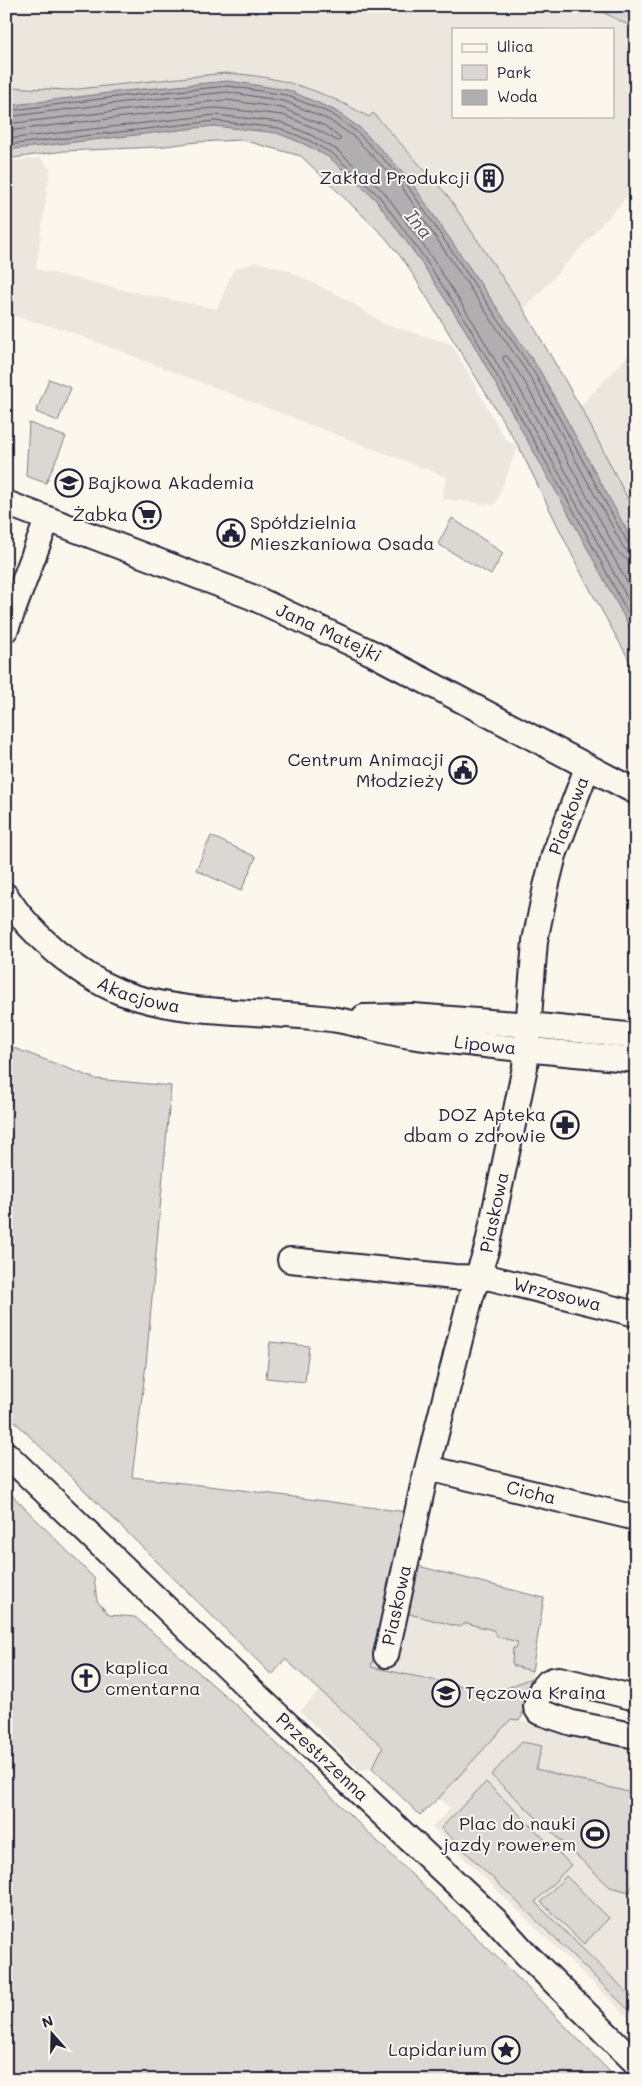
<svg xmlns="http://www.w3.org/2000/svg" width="642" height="2086" viewBox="0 0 642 2086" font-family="Mali,sans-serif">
<rect width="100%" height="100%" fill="#fbf7ec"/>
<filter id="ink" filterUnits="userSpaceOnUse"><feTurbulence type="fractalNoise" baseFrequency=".02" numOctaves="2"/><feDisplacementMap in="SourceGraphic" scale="10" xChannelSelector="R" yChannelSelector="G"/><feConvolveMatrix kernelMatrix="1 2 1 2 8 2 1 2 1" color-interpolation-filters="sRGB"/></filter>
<g filter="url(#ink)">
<!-- built -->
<g fill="#ebe7df" fill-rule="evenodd">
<path d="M6,6H636V187L524,310L439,185L373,113L370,117L347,105L282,80L254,75L174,78L112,87L69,90L6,87ZM453,29H613V116H453Z"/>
<polygon points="41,158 50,169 36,269 128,291 217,309 233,270 256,262 287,270 348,300 384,324 452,344 505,439 518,447 495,505 442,499 447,477 65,330 6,314 6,161"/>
<polygon points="636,347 636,515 580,406"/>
<polygon points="398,1561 544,1598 532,1675 522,1717 519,1720 527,1722 535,1718 636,1738 636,2025 432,1827 450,1809 439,1798 442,1795 359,1711"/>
<polygon points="320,1691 383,1748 372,1768 359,1770 300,1711"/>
</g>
<!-- green -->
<g fill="#dbd8d3" stroke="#7e7d87">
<polygon points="591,6 636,6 636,29"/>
<path d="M225,73C281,76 321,90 369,117L373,113L448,196L524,310L584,413L636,515V668L633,667L580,571L519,447L407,265L385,237L301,156L242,140L197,142L157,147L64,151L6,159V87L69,90Z"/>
<polygon points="49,379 71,388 58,421 36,412"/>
<polygon points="29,423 66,437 46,483 26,476"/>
<polygon points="452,518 503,553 491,575 438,544"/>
<polygon points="211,836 256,857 241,891 196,870"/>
<polygon points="6,1045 96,1079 171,1086 146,1364 132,1477 234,1489 406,1512 398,1561 371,1667 495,1693 531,1678 522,1717 519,1720 511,1719 439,1798 420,1815 372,1768 383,1747 285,1659 272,1675 6,1413"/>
<polygon points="270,1342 309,1346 305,1382 266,1378"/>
<polygon points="6,1489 94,1578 97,1601 109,1615 135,1617 244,1712 509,1969 618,2080 6,2080"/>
<polygon points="418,1566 544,1598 532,1671 514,1666 512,1663 513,1648 516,1648 518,1642 498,1637 493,1630 466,1623 460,1627 409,1614 408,1610"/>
<polygon points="522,1742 542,1746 536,1769 636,1794 636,1871 630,1892 610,1887 491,1775"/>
<polygon points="486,1782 571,1865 535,1902 636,2001 636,2017 441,1828"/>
<polygon points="566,1876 609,1918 584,1944 541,1902"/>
</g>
<!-- water -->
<polygon fill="#b1aeb0" stroke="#787681" points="228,81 288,90 334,110 360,128 407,176 540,371 636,547 636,639 572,520 466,331 419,259 375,199 330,158 304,144 277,133 214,126 6,150 6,106 124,91"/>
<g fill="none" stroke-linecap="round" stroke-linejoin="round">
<!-- shore -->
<g stroke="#5b5a6a" stroke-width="1">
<polyline points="6,111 124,96 228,86 286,95 332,114 357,132 403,179 535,374 629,545 636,548"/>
<polyline points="6,117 125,102 227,92 284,101 329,120 353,136 399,183 530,377 624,548 629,553 636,554"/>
<polyline points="6,124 126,110 227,100 282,108 325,126 341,139 338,141 312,127 283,115 216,108 184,110 6,131"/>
<polyline points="6,139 215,115 280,122 309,134 337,150 384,192 428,252 475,325 582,514 636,614"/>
<polyline points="6,145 215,121 279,128 306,139 333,154 379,196 423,256 470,328 577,517 636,628"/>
<polyline points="636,561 626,559 617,551 524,381 507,356 504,356 503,359 636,598"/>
</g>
<!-- minor casing -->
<g stroke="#22223b" stroke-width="28">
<g id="minor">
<path id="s1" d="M6,503L252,597L370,652L636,792"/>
<polyline points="6,629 47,520"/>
<path id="s2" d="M6,896C30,934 78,975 120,992C188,1018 265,1009 337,1020C361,1024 386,1032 410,1036C485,1047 561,1052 636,1060"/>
<polyline points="364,1017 413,1016 529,1025 636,1036"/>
<path id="s3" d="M290,1260L454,1277L491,1278L636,1314"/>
<path id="s4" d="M6,1454L252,1691L495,1920L526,1954L636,2063"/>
<path id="s5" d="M428,1468L636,1518"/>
<path id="s6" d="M386,1655L424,1481L470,1300L487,1248L525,1067L535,941L546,887L554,855L587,768"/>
<path d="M636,1698L559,1679C541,1681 540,1691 536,1707L539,1712L572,1723L636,1736"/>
</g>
</g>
<!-- minor -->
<use href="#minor" stroke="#fbf7ec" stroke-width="24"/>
</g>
</g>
<!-- icons -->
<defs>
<g id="building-ring" transform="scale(1.4375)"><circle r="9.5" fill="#fbf7ec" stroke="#22223b" stroke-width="1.5"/><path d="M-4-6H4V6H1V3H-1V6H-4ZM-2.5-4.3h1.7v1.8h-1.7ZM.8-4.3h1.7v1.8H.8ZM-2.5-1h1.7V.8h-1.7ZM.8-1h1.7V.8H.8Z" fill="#22223b"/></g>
<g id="school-ring" transform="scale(1.4375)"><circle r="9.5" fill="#fbf7ec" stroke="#22223b" stroke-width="1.5"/><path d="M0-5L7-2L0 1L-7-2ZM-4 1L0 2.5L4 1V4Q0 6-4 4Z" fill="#22223b"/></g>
<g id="supermarket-ring" transform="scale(1.4375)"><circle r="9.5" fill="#fbf7ec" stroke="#22223b" stroke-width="1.5"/><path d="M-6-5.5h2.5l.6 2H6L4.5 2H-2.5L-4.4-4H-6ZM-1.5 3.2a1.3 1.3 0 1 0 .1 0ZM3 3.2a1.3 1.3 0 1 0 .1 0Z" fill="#22223b"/></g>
<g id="civic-ring" transform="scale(1.4375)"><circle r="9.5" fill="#fbf7ec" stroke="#22223b" stroke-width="1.5"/><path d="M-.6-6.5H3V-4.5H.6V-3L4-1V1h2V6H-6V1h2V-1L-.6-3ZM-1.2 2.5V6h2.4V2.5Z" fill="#22223b"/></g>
<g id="pharmacy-ring" transform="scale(1.4375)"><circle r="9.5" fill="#fbf7ec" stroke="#22223b" stroke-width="1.5"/><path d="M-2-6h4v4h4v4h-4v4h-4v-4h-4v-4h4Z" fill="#22223b"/></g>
<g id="church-ring" transform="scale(1.4375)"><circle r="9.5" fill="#fbf7ec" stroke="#22223b" stroke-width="1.5"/><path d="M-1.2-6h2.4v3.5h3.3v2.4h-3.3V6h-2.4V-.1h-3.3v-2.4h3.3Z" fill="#22223b"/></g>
<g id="stadium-ring" transform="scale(1.4375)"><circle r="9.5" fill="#fbf7ec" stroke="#22223b" stroke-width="1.5"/><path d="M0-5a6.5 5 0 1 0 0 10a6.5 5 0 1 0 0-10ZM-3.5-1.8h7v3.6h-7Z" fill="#22223b"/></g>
<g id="sight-ring" transform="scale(1.4375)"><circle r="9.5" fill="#fbf7ec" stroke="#22223b" stroke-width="1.5"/><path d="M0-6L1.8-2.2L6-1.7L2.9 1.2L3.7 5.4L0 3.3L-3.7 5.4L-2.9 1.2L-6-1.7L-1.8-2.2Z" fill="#22223b"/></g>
</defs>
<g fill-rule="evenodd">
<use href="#building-ring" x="489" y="178"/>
<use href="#school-ring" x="69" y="483"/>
<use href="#supermarket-ring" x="147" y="515"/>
<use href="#civic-ring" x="231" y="533"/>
<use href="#civic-ring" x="463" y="770"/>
<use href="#pharmacy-ring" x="565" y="1125"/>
<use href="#church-ring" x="86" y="1678"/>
<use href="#school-ring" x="446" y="1693"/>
<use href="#stadium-ring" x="595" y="1834"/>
<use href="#sight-ring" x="506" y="2050"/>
</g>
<g text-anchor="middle" stroke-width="4" stroke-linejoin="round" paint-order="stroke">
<!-- poi labels -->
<g font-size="18" fill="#22223b" stroke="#fbf7ec" text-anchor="end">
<text x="470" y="184">Zakład Produkcji</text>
<text x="88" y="489" text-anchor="start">Bajkowa Akademia</text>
<text x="128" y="521">Żabka</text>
<text x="250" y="529" text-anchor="start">Spółdzielnia<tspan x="250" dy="21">Mieszkaniowa Osada</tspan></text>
<text x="444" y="766">Centrum Animacji<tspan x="444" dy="21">Młodzieży</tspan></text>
<text x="546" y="1121">DOZ Apteka<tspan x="546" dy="21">dbam o zdrowie</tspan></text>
<text x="105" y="1674" text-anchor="start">kaplica<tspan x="105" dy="21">cmentarna</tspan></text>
<text x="465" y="1699" text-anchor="start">Tęczowa Kraina</text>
<text x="576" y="1830">Plac do nauki<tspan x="576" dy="21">jazdy rowerem</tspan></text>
<text x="487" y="2056">Lapidarium</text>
</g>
<!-- street labels -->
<g font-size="18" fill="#22223b" stroke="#fbf7ec">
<text dy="6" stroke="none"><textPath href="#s1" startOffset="348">Jana Matejki</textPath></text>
<text dy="6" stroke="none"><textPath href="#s6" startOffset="861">Piaskowa</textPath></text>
<text dy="6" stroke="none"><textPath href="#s2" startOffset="170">Akacjowa</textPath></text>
<text dy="6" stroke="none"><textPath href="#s2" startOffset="521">Lipowa</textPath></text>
<text dy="6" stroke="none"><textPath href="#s6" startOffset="456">Piaskowa</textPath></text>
<text dy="6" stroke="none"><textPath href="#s3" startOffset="270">Wrzosowa</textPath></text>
<text dy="6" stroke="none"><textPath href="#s5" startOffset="106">Cicha</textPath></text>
<text dy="6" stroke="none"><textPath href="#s6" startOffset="51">Piaskowa</textPath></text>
<text dy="6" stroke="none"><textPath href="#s4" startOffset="438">Przestrzenna</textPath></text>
</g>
<!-- water labels -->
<g font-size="19" font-style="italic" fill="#545364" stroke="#fbf7ec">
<text transform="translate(419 224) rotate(50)" y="7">Ina</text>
</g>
</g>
<!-- margin -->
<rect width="642" height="2086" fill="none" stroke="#fbf7ec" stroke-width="25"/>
<rect x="12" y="12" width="617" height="2061" fill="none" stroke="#22223b" stroke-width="2" filter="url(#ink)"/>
<!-- legend -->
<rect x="452" y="28" width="162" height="90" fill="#fbf7ec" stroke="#a4a2a5"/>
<rect x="462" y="44" width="25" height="8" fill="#fbf7ec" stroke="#a4a2a5"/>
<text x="497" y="52" font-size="15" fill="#22223b">Ulica</text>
<rect x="462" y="65" width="25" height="15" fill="#dbd8d3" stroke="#a4a2a5"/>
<text x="497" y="78" font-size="15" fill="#22223b">Park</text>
<rect x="462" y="90" width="25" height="15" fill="#b1aeb0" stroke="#a4a2a5"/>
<text x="497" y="102" font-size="15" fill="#22223b">Woda</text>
<!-- north arrow -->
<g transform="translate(52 2034) rotate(340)" stroke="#fbf7ec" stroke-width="4" paint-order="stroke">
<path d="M0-4L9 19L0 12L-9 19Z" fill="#22223b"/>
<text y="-8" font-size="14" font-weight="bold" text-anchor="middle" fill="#22223b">N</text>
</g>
</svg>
